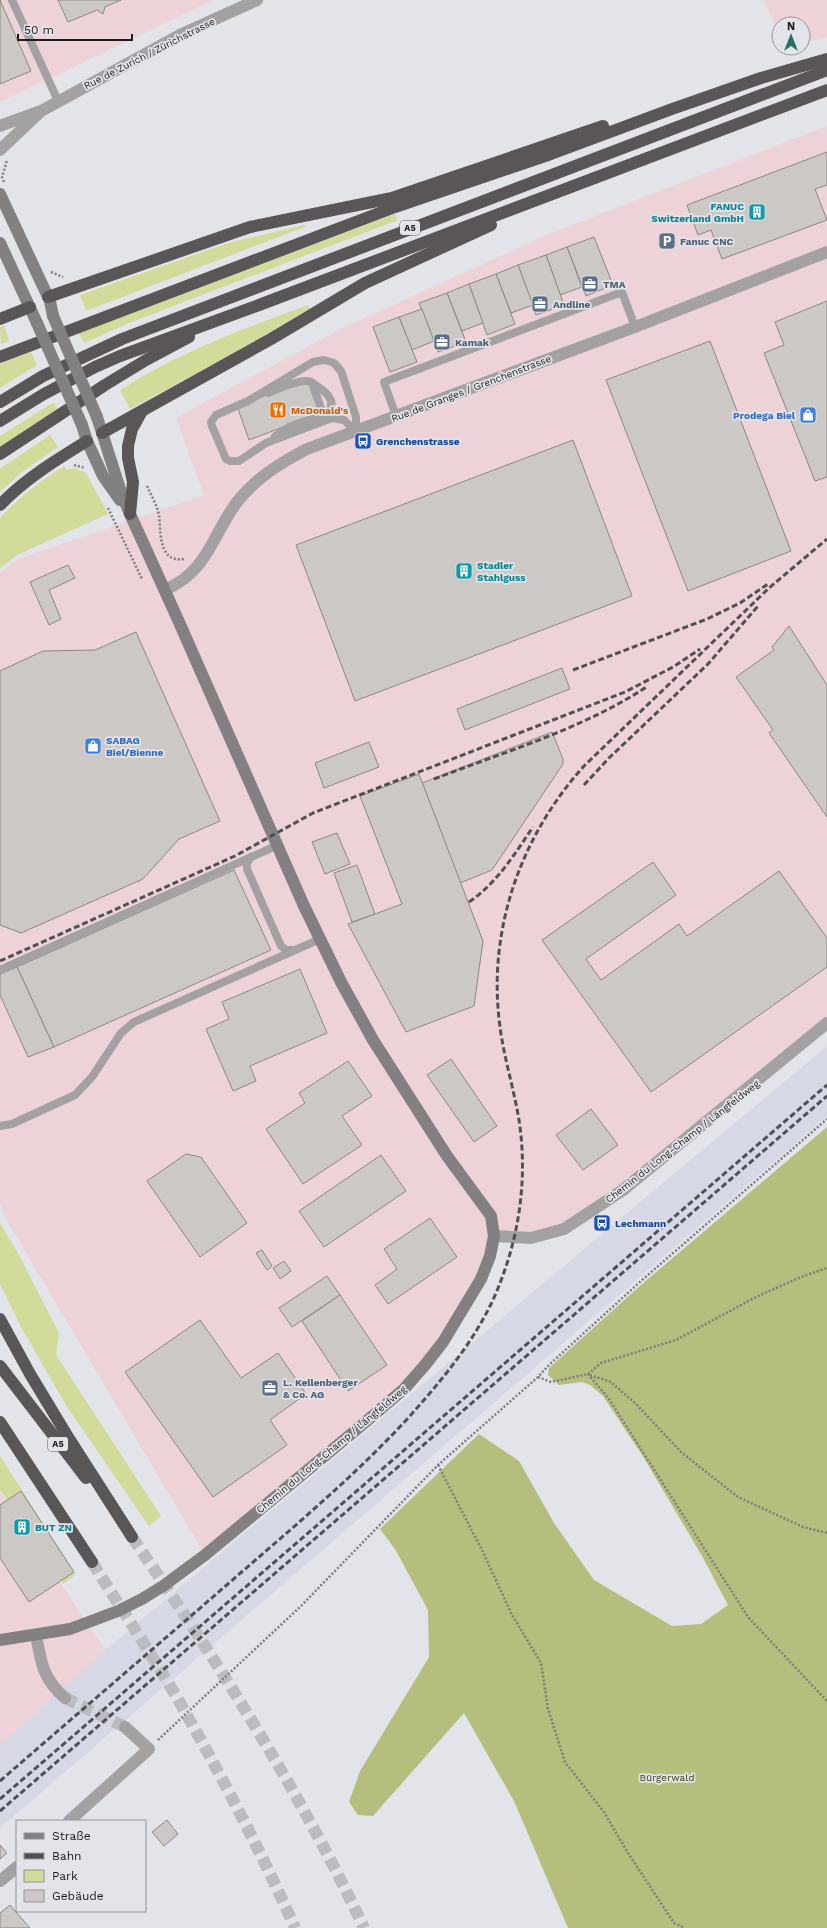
<svg xmlns="http://www.w3.org/2000/svg" width="827" height="1928" viewBox="0 0 827 1928" font-family="'Work Sans',sans-serif">
<rect width="100%" height="100%" fill="#e3e4e9"/>
<!-- built -->
<polygon fill="#d6d8e5" points="827,1046 827,1116 0,1828 0,1745 105,1650"/>
<!-- industrial -->
<g fill="#edd3d8">
<polygon points="0,0 214,0 0,102"/>
<polygon points="763,0 827,0 827,37 803,43 803,24 779,24 779,34"/>
<polygon points="827,126 827,1023 564,1229 494,1236 490,1256 425,1365 205,1555 9,1224 0,1205 0,573 19,559 204,495 176,418 340,329 544,236"/>
<polygon points="0,1493 105,1650 0,1745"/>
</g>
<!-- green -->
<g fill="#d2db9a">
<polygon points="395,214 398,220 129,323 84,343 79,333"/>
<polygon points="304,225 307,226 86,311 80,295 228,243"/>
<path d="M308,305L310,308L243,348L130,409L120,390C179,352 243,329 308,305Z"/>
<polygon points="4,325 9,341 1,344 0,327"/>
<polygon points="31,352 37,365 0,388 0,364"/>
<polygon points="54,402 57,410 0,447 0,436"/>
<polygon points="50,435 58,447 23,471 0,492 0,469"/>
<path d="M64,466L67,470L75,468L86,473L108,514L19,554L0,568V518C19,497 41,481 64,466Z"/>
<polygon points="0,1223 20,1257 59,1333 56,1355 161,1516 149,1526 67,1407 21,1327 0,1284"/>
<polygon points="0,1456 74,1572 75,1575 63,1584 0,1490"/>
</g>
<!-- forest -->
<polygon fill="#b5be7d" points="827,1127 827,1928 568,1928 514,1801 464,1713 373,1816 358,1815 349,1802 360,1771 429,1657 428,1610 395,1549 380,1529 479,1434 519,1461 554,1523 594,1580 672,1626 701,1624 728,1605 702,1556 644,1458 603,1396 590,1385 582,1382 559,1385 548,1375 549,1368 641,1285"/>
<!-- building -->
<g fill="#ccc8c5" stroke="#8b8784">
<polygon points="0,0 31,71 0,84"/>
<polygon points="58,0 121,0 105,7 103,14 97,10 68,22"/>
<polygon points="827,152 827,185 815,189 827,220 722,259 711,230 698,235 687,205"/>
<polygon points="594,237 613,285 586,296 567,247"/>
<polygon points="567,247 582,287 560,295 546,255"/>
<polygon points="546,255 564,305 536,315 518,265"/>
<polygon points="518,265 533,305 511,313 496,274"/>
<polygon points="496,274 515,324 487,335 469,284"/>
<polygon points="469,284 483,323 462,331 447,293"/>
<polygon points="447,293 466,342 438,352 419,303"/>
<polygon points="827,301 827,477 815,481 764,353 784,345 775,322"/>
<polygon points="422,309 434,341 412,350 399,317"/>
<polygon points="399,317 417,362 390,372 373,327"/>
<polygon points="710,341 791,551 688,591 606,380"/>
<polygon points="308,380 320,413 249,440 237,406"/>
<polygon points="573,440 632,596 355,701 296,545"/>
<polygon points="68,565 75,578 49,590 61,619 49,625 30,582"/>
<polygon points="789,626 827,685 827,817 769,733 773,730 736,677 774,650 772,647"/>
<polygon points="136,632 220,821 179,839 143,879 21,933 0,925 0,671 43,651 95,650"/>
<polygon points="562,668 570,689 465,730 457,709"/>
<polygon points="552,732 563,759 563,764 492,870 460,883 422,783"/>
<polygon points="369,742 379,767 324,788 315,763"/>
<polygon points="419,774 483,941 474,1006 406,1032 348,924 402,904 360,796"/>
<polygon points="337,833 350,864 325,874 312,842"/>
<polygon points="653,862 676,895 586,959 601,980 679,924 687,936 779,871 827,938 827,967 651,1092 542,940"/>
<polygon points="357,865 375,914 352,922 334,873"/>
<polygon points="234,870 271,950 54,1047 17,967"/>
<polygon points="17,967 54,1047 28,1057 0,995 0,974"/>
<polygon points="300,969 327,1033 250,1066 256,1081 233,1091 206,1029 229,1019 222,1002"/>
<polygon points="451,1059 497,1126 474,1142 427,1075"/>
<polygon points="348,1061 372,1096 342,1116 362,1145 303,1184 266,1129 305,1103 299,1093"/>
<polygon points="591,1109 618,1145 583,1170 556,1135"/>
<polygon points="186,1154 201,1157 247,1223 200,1257 147,1181"/>
<polygon points="381,1155 406,1191 324,1247 299,1211"/>
<polygon points="430,1218 457,1257 388,1304 375,1285 397,1269 384,1249"/>
<polygon points="262,1250 272,1266 267,1270 256,1253"/>
<polygon points="284,1261 291,1271 280,1279 273,1268"/>
<polygon points="327,1276 340,1295 292,1327 279,1308"/>
<polygon points="340,1295 387,1365 348,1391 302,1321"/>
<polygon points="200,1320 241,1378 278,1353 306,1394 270,1420 287,1445 213,1497 125,1372"/>
<polygon points="21,1491 74,1572 29,1602 0,1558 0,1505"/>
<polygon points="167,1820 178,1834 164,1846 152,1832"/>
<polygon points="0,1845 7,1853 0,1859"/>
<polygon points="10,1905 30,1928 0,1928 0,1913"/>
</g>
<g fill="none" stroke-linecap="round" stroke-linejoin="round">
<!-- minor-tunnel -->
<polyline stroke="#bbbcc0" stroke-width="12" stroke-dasharray="12 6" stroke-linecap="butt" points="65,1698 125,1727"/>
<!-- motorway-tunnel -->
<g stroke="#bbbcc0" stroke-width="12" stroke-dasharray="12 6" stroke-linecap="butt">
<path d="M132,1537C218,1662 299,1790 364,1928"/>
<path d="M92,1562C120,1607 149,1650 176,1696C219,1771 260,1849 295,1928"/>
</g>
<!-- path -->
<g stroke="#7d7d80" stroke-width="2.5" stroke-dasharray="2 2" stroke-linecap="butt">
<polyline points="4,182 2,177 7,160"/>
<polyline points="51,272 63,277"/>
<polyline points="74,465 85,468"/>
<path d="M147,486C151,495 157,505 159,515C161,532 158,563 184,559"/>
<polyline points="108,508 142,579"/>
<polyline points="588,1374 609,1399 748,1617 827,1701"/>
<polyline points="590,1375 611,1382 636,1404 682,1453 738,1497 803,1527 827,1533"/>
<polyline points="538,1377 551,1382 588,1374 601,1363 676,1340 756,1297 801,1277 827,1268"/>
<polyline points="438,1465 483,1552 511,1613 541,1663 548,1709 565,1762 604,1812 628,1853 674,1923 685,1928"/>
<polyline points="158,1740 301,1606 438,1465 538,1377 550,1364 641,1281 827,1119"/>
</g>
<!-- service -->
<g stroke="#a3a1a1" stroke-width="8">
<polyline points="12,0 58,101"/>
<polygon points="324,360 334,363 341,371 356,417 356,432 344,420 332,418 266,443 239,461 230,461 226,459 212,426 211,422 216,415 248,401 313,362"/>
<path d="M311,382C320,388 338,398 329,411L319,416"/>
<path d="M268,393C277,390 304,376 312,383L322,411L319,416L289,427L275,436"/>
<polyline points="396,416 384,382 622,292 635,327"/>
<polyline points="251,857 247,863 247,869 281,946 286,950 295,950"/>
<polyline points="0,970 278,845"/>
<polyline points="0,1126 12,1124 75,1095 92,1077 121,1033 134,1022 320,939"/>
</g>
<!-- minor -->
<g stroke="#a3a1a1" stroke-width="12">
<polyline points="0,126 43,110 180,35 257,0"/>
<polyline points="0,150 40,112"/>
<path d="M165,590C209,570 211,537 237,502C256,478 280,463 307,449L635,327L827,252"/>
<polyline points="494,1236 531,1238 564,1229 623,1190 827,1023"/>
<path d="M36,1635C41,1663 43,1679 65,1698"/>
<polyline points="69,1821 149,1749 125,1727"/>
<polyline points="0,1881 17,1867"/>
</g>
<!-- secondary -->
<g stroke="#838081" stroke-width="12">
<polyline points="0,194 41,282 50,301 53,316"/>
<polyline points="0,243 37,323"/>
<polyline points="82,425 87,441 103,476 120,500"/>
<polyline points="0,1640 70,1629 118,1611 142,1599 163,1586 205,1555 356,1430 404,1389 425,1365 443,1342 481,1279 490,1256 494,1236 491,1216 447,1156 373,1040 341,982 304,906 179,622 130,514 122,495 97,417"/>
</g>
<!-- motorway -->
<g stroke="#5a5556" stroke-width="12">
<polyline points="48,297 250,227 392,198 603,126"/>
<polyline points="0,319 30,307"/>
<polyline points="0,357 395,207 551,154 672,109 761,78 827,59"/>
<polyline points="0,402 43,376 122,339 827,70"/>
<polyline points="0,421 44,394 95,367 120,356 259,305 827,90"/>
<polyline points="102,433 271,339 365,283 491,225"/>
<polyline points="0,454 105,385 146,360 189,337"/>
<path d="M0,505C25,479 56,460 87,441"/>
<polyline points="130,514 133,482 128,458 128,446 132,429 142,411"/>
<polyline points="0,1319 30,1374 68,1437 132,1537"/>
<polyline points="0,1366 86,1478"/>
<polyline points="0,1422 92,1562"/>
</g>
<!-- rail -->
<g stroke="#505153" stroke-width="3" stroke-dasharray="6 3" stroke-linecap="butt">
<polyline points="573,670 707,619 740,603 768,584"/>
<path d="M434,779C504,752 585,728 648,686"/>
<polyline points="584,785 609,758 708,664 758,606"/>
<path d="M469,902C497,883 514,855 533,827"/>
<polyline points="0,961 235,856 313,813 625,692 673,667 700,649"/>
<path d="M0,1781C76,1715 153,1649 229,1583C291,1529 354,1477 410,1416C448,1373 484,1330 503,1275C521,1226 527,1172 519,1120C514,1089 504,1058 500,1027C487,931 520,837 584,766L769,588L827,539"/>
<polyline points="0,1799 827,1085"/>
<polyline points="0,1811 827,1096"/>
</g>
<!-- secondary-bridge -->
<g stroke="#838081" stroke-width="12">
<polyline points="53,316 97,417"/>
<polyline points="37,323 82,425"/>
</g>
</g>
<!-- icons -->
<defs>
<g id="building-square" transform="scale(0.9)"><rect x="-9" y="-9" width="18" height="18" rx="4" fill="#0f9aa8" stroke="#e3e4e9"/><path d="M-4-6H4V6H1V3H-1V6H-4ZM-2.5-4.3h1.7v1.8h-1.7ZM.8-4.3h1.7v1.8H.8ZM-2.5-1h1.7V.8h-1.7ZM.8-1h1.7V.8H.8Z" fill="#fff"/></g>
<g id="parking-square" transform="scale(0.9)"><rect x="-9" y="-9" width="18" height="18" rx="4" fill="#5c6f8a" stroke="#e3e4e9"/><path d="M-3.5-5.5H1a3.5 3.5 0 0 1 0 7H-1V5.5H-3.5ZM-1-3.4V-.6H.8a1.4 1.4 0 0 0 0-2.8Z" fill="#fff"/></g>
<g id="office-square" transform="scale(0.9)"><rect x="-9" y="-9" width="18" height="18" rx="4" fill="#5c6f8a" stroke="#e3e4e9"/><path d="M-6-3h4V-5.5h4V-3h4V5H-6ZM-1-4.5V-3h2v-1.5ZM-6 0V1H6V0Z" fill="#fff"/></g>
<g id="restaurant-square" transform="scale(0.9)"><rect x="-9" y="-9" width="18" height="18" rx="4" fill="#e8710a" stroke="#e3e4e9"/><path d="M-5-6h1v4h1v-4h1v4h1v-4h1v5L-1.5 .5V6h-2V.5L-5-1ZM5-6V6H3V1.5H1.5Q1.5-4 5-6Z" fill="#fff"/></g>
<g id="shop-square" transform="scale(0.9)"><rect x="-9" y="-9" width="18" height="18" rx="4" fill="#3f7fe0" stroke="#e3e4e9"/><path d="M-5-2.5h2.3a2.7 3.5 0 0 1 5.4 0H5L5.5 6h-11ZM-1.5-2.5h3a1.5 2.3 0 0 0-3 0Z" fill="#fff"/></g>
<g id="bus-square" transform="scale(0.9)"><rect x="-9" y="-9" width="18" height="18" rx="4" fill="#1a4fb4" stroke="#e3e4e9"/><path d="M-5-6H5V4H4V6H2V4H-2V6H-4V4H-5ZM-3.5-4V0h7V-4ZM-3.5 1.2v1.5H-2V1.2ZM2 1.2v1.5H3.5V1.2Z" fill="#fff"/></g>
</defs>
<g fill-rule="evenodd">
<use href="#building-square" x="757" y="212"/>
<use href="#parking-square" x="667" y="241"/>
<use href="#office-square" x="590" y="284"/>
<use href="#office-square" x="540" y="304"/>
<use href="#office-square" x="442" y="342"/>
<use href="#restaurant-square" x="278" y="410"/>
<use href="#shop-square" x="808" y="415"/>
<use href="#bus-square" x="363" y="441"/>
<use href="#building-square" x="464" y="571"/>
<use href="#shop-square" x="93" y="746"/>
<use href="#bus-square" x="602" y="1223"/>
<use href="#office-square" x="270" y="1388"/>
<use href="#building-square" x="22" y="1527"/>
</g>
<g text-anchor="middle" stroke-width="3.5" stroke-linejoin="round" paint-order="stroke">
<!-- shield labels -->
<g fill="#e3e4e9" stroke="#58585b" stroke-width="1">
<rect x="400" y="221" width="20" height="14" rx="3"/>
<rect x="48" y="1437" width="20" height="14" rx="3"/>
</g>
<g font-size="9" font-weight="bold" fill="#1c1c1e">
<text x="410" y="231">A5</text>
<text x="58" y="1447">A5</text>
</g>
<!-- street labels -->
<g font-size="10" fill="#1c1c1e" stroke="#e3e4e9">
<text transform="translate(149 53) rotate(-27)" y="4">Rue de Zurich / Zürichstrasse</text>
<text transform="translate(471 388) rotate(-21)" y="4">Rue de Granges / Grenchenstrasse</text>
<text transform="translate(682 1141) rotate(-38)" y="4">Chemin du Long-Champ / Längfeldweg</text>
<text transform="translate(331 1449) rotate(-40)" y="4">Chemin du Long-Champ / Längfeldweg</text>
</g>
<!-- culture labels -->
<g font-size="10" font-weight="bold" fill="#0d838f" stroke="#e3e4e9" text-anchor="start">
<text x="744" y="210" text-anchor="end">FANUC<tspan x="744" dy="12">Switzerland GmbH</tspan></text>
<text x="477" y="569">Stadler<tspan x="477" dy="12">Stahlguss</tspan></text>
<text x="35" y="1531">BUT ZN</text>
</g>
<!-- service labels -->
<g font-size="10" font-weight="bold" fill="#4e5e75" stroke="#e3e4e9" text-anchor="start">
<text x="680" y="245">Fanuc CNC</text>
<text x="603" y="288">TMA</text>
<text x="553" y="308">Andline</text>
<text x="455" y="346">Kamak</text>
<text x="283" y="1386">L. Kellenberger<tspan x="283" dy="12">&amp; Co. AG</tspan></text>
</g>
<!-- food labels -->
<g font-size="10" font-weight="bold" fill="#c56008" stroke="#e3e4e9" text-anchor="start">
<text x="291" y="414">McDonald's</text>
</g>
<!-- shop labels -->
<g font-size="10" font-weight="bold" fill="#366cbe" stroke="#e3e4e9" text-anchor="end">
<text x="795" y="419">Prodega Biel</text>
<text x="106" y="744" text-anchor="start">SABAG<tspan x="106" dy="12">Biel/Bienne</tspan></text>
</g>
<!-- transit labels -->
<g font-size="10" font-weight="bold" fill="#164399" stroke="#e3e4e9" text-anchor="start">
<text x="376" y="445">Grenchenstrasse</text>
<text x="615" y="1227">Lechmann</text>
</g>
<!-- park labels -->
<g font-size="10" fill="#3b3f0d" stroke="#e3e4e9">
<text x="667" y="1781">Bürgerwald</text>
</g>
</g>
<!-- legend -->
<rect x="16" y="1820" width="130" height="92" fill="#e3e4e9" stroke="#939498"/>
<rect x="24" y="1833" width="20" height="6" fill="#838081" stroke="#939498"/>
<text x="52" y="1840" font-size="12" fill="#1c1c1e">Straße</text>
<rect x="24" y="1853" width="20" height="6" fill="#505153" stroke="#939498"/>
<text x="52" y="1860" font-size="12" fill="#1c1c1e">Bahn</text>
<rect x="24" y="1870" width="20" height="12" fill="#d2db9a" stroke="#939498"/>
<text x="52" y="1880" font-size="12" fill="#1c1c1e">Park</text>
<rect x="24" y="1890" width="20" height="12" fill="#ccc8c5" stroke="#939498"/>
<text x="52" y="1900" font-size="12" fill="#1c1c1e">Gebäude</text>
<!-- north arrow -->
<g transform="translate(791 36)"><circle r="19" fill="#e3e4e9" stroke="#939498"/>
<path d="M0-3L7 15L0 10L-7 15Z" fill="#286f65"/>
<text y="-6" font-size="11" font-weight="bold" text-anchor="middle" fill="#1c1c1e">N</text>
</g>
<!-- scale -->
<path d="M18 34v6h114v-6" fill="none" stroke="#1c1c1e" stroke-width="2"/>
<text x="24" y="34" font-size="12" fill="#1c1c1e" stroke="#e3e4e9" stroke-width="3" paint-order="stroke">50 m</text>
</svg>
